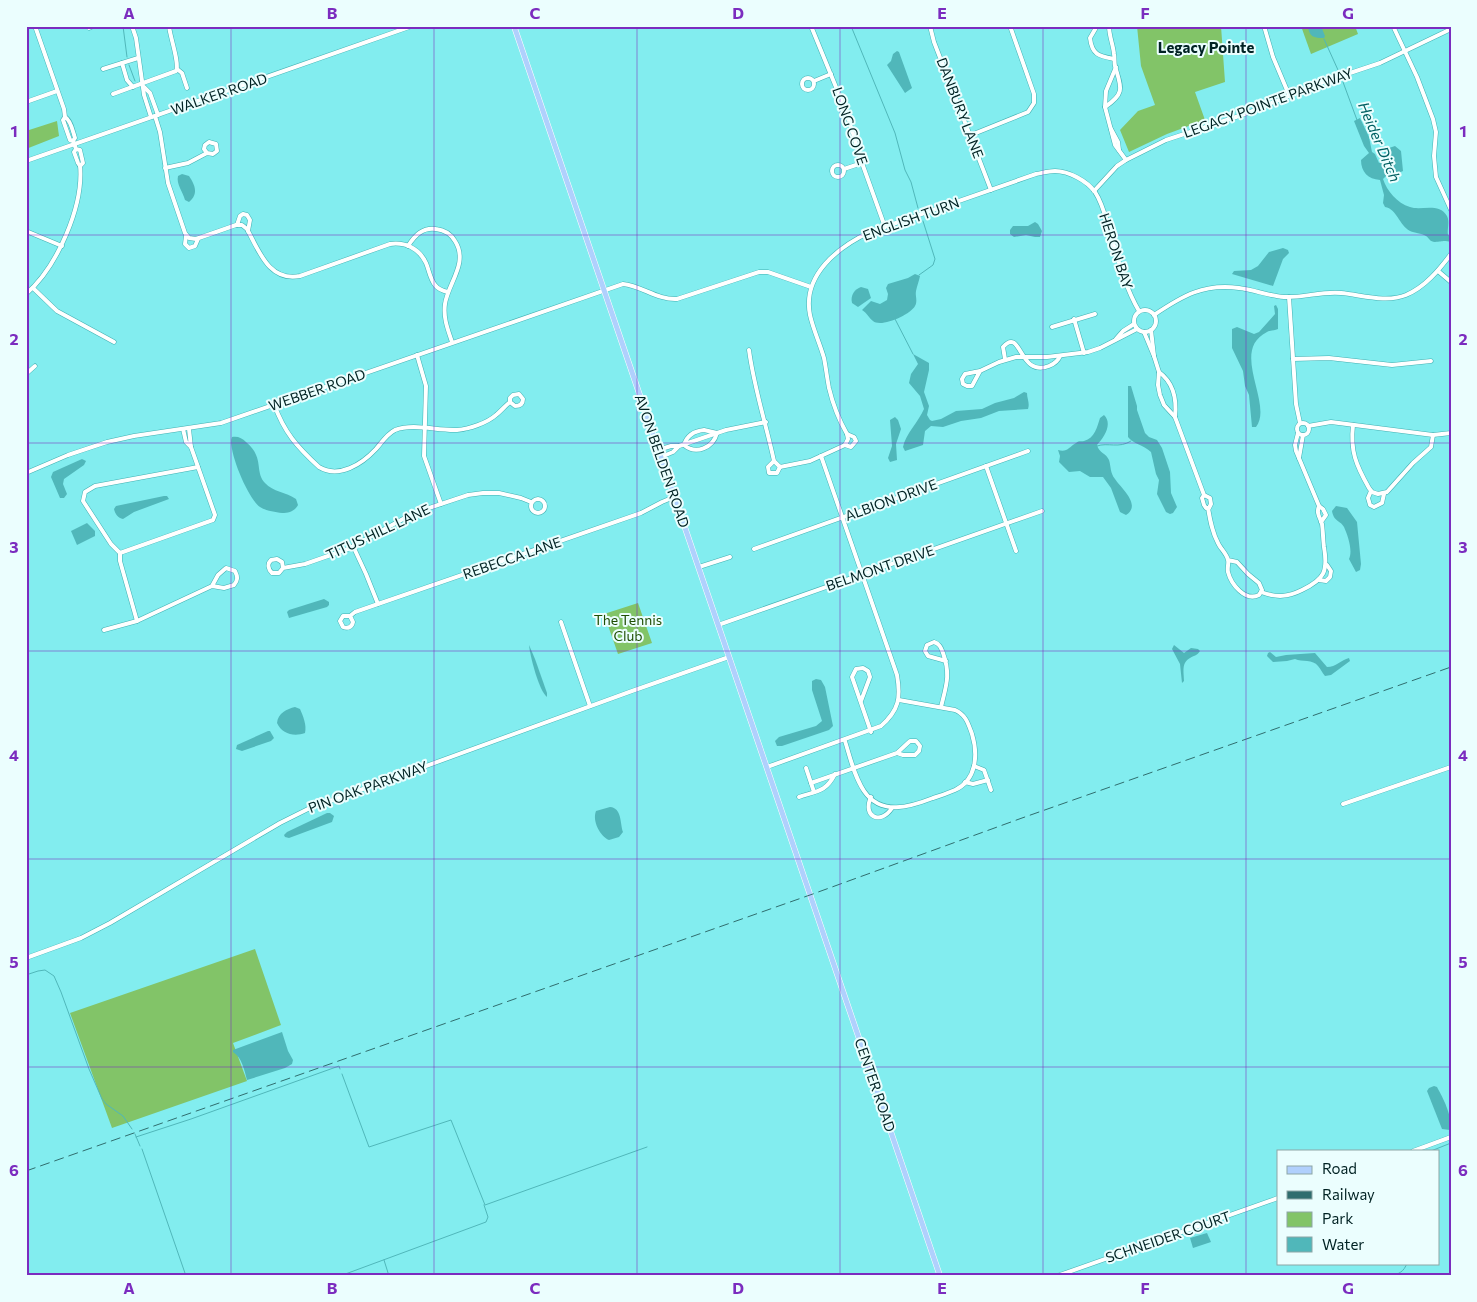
<svg xmlns="http://www.w3.org/2000/svg" width="1477" height="1302" viewBox="0 0 1477 1302" font-family="Commissioner,sans-serif">
<rect width="100%" height="100%" fill="#82edef"/>
<!-- green -->
<g fill="#82c468">
<polygon points="1137,26 1221,26 1225,82 1195,92 1205,120 1167,134 1129,152 1120,130 1138,111 1155,105 1141,66"/>
<polygon points="1301,26 1355,26 1358,34 1311,54"/>
<polygon points="57,121 59,136 26,149 26,131"/>
<polygon points="638,603 652,643 618,654 604,614"/>
<polygon points="255,949 281,1025 233,1043 247,1081 112,1128 70,1013"/>
</g>
<!-- water -->
<g fill="#50b7ba">
<path d="M1308,26H1321L1325,36L1324,38C1314,38 1309,37 1308,26Z"/>
<polygon points="897,51 899,52 912,88 905,93 887,65 891,61 893,54"/>
<path d="M1360,118L1369,137L1372,152L1375,154L1379,163L1384,162V152L1389,148L1395,146L1401,151L1403,171L1394,175L1388,174L1383,179C1387,191 1397,203 1410,207C1421,211 1439,202 1447,216C1450,222 1447,229 1448,235L1451,236V242C1442,240 1442,242 1435,242C1430,242 1429,238 1426,236C1421,233 1415,233 1410,231C1399,225 1397,209 1385,207L1383,203L1384,195L1380,180C1368,179 1361,172 1361,160L1369,153L1364,146L1354,121Z"/>
<path d="M182,174L189,176C195,185 199,194 189,202L185,200C183,192 176,184 178,176Z"/>
<polygon points="1035,222 1038,224 1042,231 1040,237 1035,237 1026,235 1014,237 1010,234 1010,230 1013,226 1028,226"/>
<polygon points="1283,248 1288,250 1289,253 1283,259 1273,286 1232,274 1234,271 1251,270 1258,266 1269,252"/>
<path d="M915,274L920,276C919,281 917,286 916,291C915,296 918,301 915,306C910,315 881,328 873,321C869,318 867,313 862,310L871,301L880,304L887,300L888,294L886,288L888,284L908,278Z"/>
<path d="M861,287L868,289L871,298L858,307L852,303C850,295 855,289 861,287Z"/>
<path d="M1276,305L1278,309V329C1274,331 1271,330 1267,332C1229,351 1274,404 1256,427H1252L1249,395L1245,386L1243,371L1232,348V329L1237,327L1254,334L1259,332L1275,314L1274,306Z"/>
<path d="M913,354L929,363V370L924,392L929,406L927,415L930,420L932,421L941,419L956,411L982,409L995,403L1014,398L1024,392L1027,393C1027,399 1030,403 1028,409L999,411L981,418L961,421L943,427L931,426L925,431L923,445L905,451L903,447C905,435 919,421 924,409L920,396L909,383L911,374L918,364Z"/>
<path d="M1128,386H1131L1137,406V410L1145,433L1149,437L1157,440L1162,448L1170,472L1171,493L1177,507L1173,513L1170,514L1166,512L1157,494L1159,480L1156,474L1151,452C1144,445 1133,444 1128,437Z"/>
<path d="M1104,415C1113,424 1104,437 1097,445C1099,453 1106,453 1109,460C1111,466 1110,473 1115,479C1121,488 1142,505 1126,515L1120,512L1111,488L1103,477H1090L1080,471L1069,472L1059,462L1060,456L1058,450C1067,453 1069,447 1076,443C1080,440 1080,442 1084,441C1095,438 1097,427 1100,418Z"/>
<polygon points="895,417 898,420 901,429 896,444 897,460 890,462 888,458 892,446 890,420"/>
<path d="M232,437C238,436 242,438 246,442C265,458 254,471 265,483C273,492 286,492 296,499L298,505C295,511 289,513 282,513C275,512 266,511 260,507C248,499 227,449 232,437Z"/>
<polygon points="82,459 86,461 84,465 64,479 63,484 67,494 64,498 60,498 51,477 53,472"/>
<path d="M164,496H167L169,499L134,512L123,519C118,518 115,514 114,509L116,506Z"/>
<path d="M1336,506L1347,508L1357,522L1361,564L1360,570L1356,572L1349,559C1353,551 1348,536 1344,527C1340,520 1334,522 1332,511Z"/>
<polygon points="87,523 95,531 95,536 77,545 71,531"/>
<polygon points="324,599 329,602 329,605 327,607 289,618 287,612 289,610"/>
<path d="M529,645L535,659L547,693V697C539,691 530,656 529,645Z"/>
<path d="M1174,645L1184,653L1191,648L1198,649L1200,651C1197,656 1195,655 1190,658C1181,663 1184,672 1184,681L1182,683L1180,664L1172,649Z"/>
<path d="M1270,652L1276,657L1286,655L1315,653L1327,667C1336,667 1341,660 1349,658L1350,661L1331,675L1325,676C1322,673 1321,669 1318,666C1313,659 1302,662 1295,659L1287,661L1273,662L1267,656L1268,653Z"/>
<polygon points="816,679 821,680 825,687 833,726 829,730 782,746 777,746 775,741 779,737 816,726 822,721 812,690 812,681"/>
<path d="M295,707L300,709C303,716 307,725 305,733C294,737 282,734 277,723C278,713 287,709 295,707Z"/>
<polygon points="268,731 270,731 274,738 271,741 242,751 236,749 237,745"/>
<path d="M610,807C622,808 620,823 623,832L619,837L609,840C600,836 592,821 596,811Z"/>
<polygon points="327,813 330,813 334,816 332,822 289,838 285,837 284,835 287,832"/>
<path d="M282,1032L288,1051L293,1060L292,1064L285,1068L247,1080C244,1069 242,1058 233,1052V1050Z"/>
<path d="M1434,1086L1437,1087C1443,1098 1453,1117 1450,1130L1442,1129L1427,1091L1429,1088Z"/>
<polygon points="1207,1233 1211,1242 1193,1248 1190,1238"/>
</g>
<g fill="none" stroke-linecap="round" stroke-linejoin="round">
<!-- stream -->
<g stroke="#50b7ba" stroke-width="1">
<polyline points="123,26 127,57"/>
<polyline points="851,26 895,133 905,170 911,182 918,208"/>
<polyline points="1324,39 1338,70"/>
<polyline points="129,65 135,81"/>
<polyline points="1343,82 1357,120"/>
<polyline points="919,275 933,265 935,259 923,221"/>
<polyline points="895,319 913,354"/>
<path d="M1097,446C1108,442 1119,449 1131,441"/>
<polyline points="26,975 38,971 45,970 54,976 61,992 89,1069 102,1099 106,1104 123,1116 132,1129"/>
<polyline points="342,1074 369,1147 451,1120 485,1205 647,1147"/>
<polyline points="135,1134 140,1146"/>
<polyline points="136,1137 191,1119 339,1066 340,1069"/>
<polyline points="142,1149 186,1276"/>
<polyline points="1431,1151 1451,1143"/>
<polyline points="384,1260 389,1276"/>
<polyline points="340,1276 486,1222 488,1217 484,1205"/>
<path d="M1390,1276C1399,1274 1404,1272 1407,1263"/>
</g>
<!-- minor casing -->
<g stroke="#41b0b2" stroke-width="5">
<g id="minor">
<path d="M35,26L64,109L65,117L63,120L70,140L73,141L75,138C73,132 71,120 65,117"/>
<polyline points="132,26 136,38 144,95 151,117"/>
<polyline points="811,26 847,114 862,163 885,227"/>
<polyline points="930,26 934,42 991,190"/>
<path d="M1097,26L1090,38C1092,55 1099,56 1114,59"/>
<polyline points="1264,26 1273,57 1289,95"/>
<polyline points="1393,26 1417,77 1433,119 1436,132 1434,156 1436,177 1451,210"/>
<polyline points="89,28 93,26"/>
<polyline points="122,63 127,80 133,87"/>
<polyline points="1116,67 1106,91 1105,107 1115,145 1126,160"/>
<polyline points="103,69 138,58"/>
<polyline points="177,69 182,73 187,88"/>
<circle cx="808" cy="84" r="6"/>
<polyline points="814,81 831,74"/>
<polyline points="144,87 150,93 158,115"/>
<path d="M113,94L176,71C180,64 170,37 169,26"/>
<polyline points="26,102 57,91"/>
<path d="M1105,107C1126,93 1121,87 1115,66C1114,62 1115,58 1114,54C1113,44 1109,36 1109,26"/>
<path d="M155,116L160,132L168,183L185,233L189,238L196,239L236,225H242L247,229C259,251 269,282 300,276L390,244C405,242 419,248 426,263C429,270 430,279 435,285C438,289 443,291 448,292"/>
<polyline points="1111,129 1118,142 1119,150"/>
<polyline points="971,135 1028,112 1034,103 1034,94 1010,26"/>
<polyline points="74,143 76,149 74,152 78,163 80,166 83,163 80,150 76,149"/>
<polyline points="26,161 412,26"/>
<circle cx="838" cy="171" r="6"/>
<polyline points="165,168 188,163 207,153 213,154 217,151 216,144 209,142 205,145 204,149 207,153"/>
<polyline points="844,169 862,163"/>
<polyline points="1094,191 1117,166 1126,160 1166,140 1245,114 1320,83 1380,63 1451,29"/>
<polyline points="237,225 240,216 243,214 247,215 250,220 248,231"/>
<polyline points="26,231 62,246"/>
<polyline points="186,236 185,244 189,248 195,246 198,239"/>
<path d="M408,246C415,235 423,227 436,229C444,230 451,234 455,241C469,263 448,283 445,304C443,318 448,330 452,342"/>
<polyline points="1438,271 1451,282"/>
<polyline points="33,288 57,311 114,342"/>
<path d="M26,294C57,267 84,206 80,165"/>
<polyline points="1289,297 1296,404 1300,423"/>
<circle cx="1145" cy="321" r="11"/>
<path d="M1154,315C1182,296 1204,283 1239,288C1255,290 1269,296 1284,297C1303,298 1322,291 1341,293C1362,295 1386,303 1406,295C1425,287 1439,270 1451,254"/>
<polyline points="1074,319 1084,353"/>
<polyline points="1052,327 1095,314"/>
<polyline points="1151,330 1154,356"/>
<polyline points="1144,332 1154,356 1159,372 1158,385 1160,395 1164,405 1175,417 1204,495 1202,498 1204,505 1206,508 1209,508 1211,504 1210,498 1204,495"/>
<polyline points="1116,339 1123,331 1134,324"/>
<path d="M749,350C754,388 766,424 774,461L780,467L810,461L845,445L848,439L847,434C839,420 833,405 829,388C827,378 826,368 824,358C820,344 813,329 810,315C802,275 838,247 870,232L1036,174C1042,173 1049,171 1055,171C1069,171 1087,181 1095,192C1103,204 1106,219 1110,232C1118,259 1125,287 1139,311"/>
<polyline points="417,355 426,386 424,456 441,504"/>
<path d="M1005,359L1003,347C1022,326 1018,378 1049,366C1054,364 1058,361 1060,356"/>
<polyline points="1293,359 1329,358 1392,365 1431,361"/>
<polyline points="980,371 972,386 967,386 963,384 962,379 965,374 980,371 999,362 1016,357 1047,357 1088,352 1100,348 1137,329"/>
<path d="M1159,372C1174,383 1177,399 1175,417"/>
<polyline points="26,374 35,366"/>
<path d="M274,404C284,432 297,447 319,467C339,479 362,464 376,449C382,442 387,434 395,430C414,423 437,431 457,430C469,429 487,423 496,415C501,411 505,406 510,402V398L513,395L519,394L523,399C523,404 520,406 515,406L510,402"/>
<circle cx="1303" cy="429" r="6"/>
<path d="M1353,425C1350,451 1356,465 1369,488L1372,492L1378,494L1387,492L1413,463L1431,447L1433,435"/>
<polyline points="1308,426 1331,422 1433,435 1451,433"/>
<polyline points="183,429 186,442 191,447 189,429"/>
<path d="M704,430L717,433C713,448 696,455 684,445C687,435 694,431 704,430Z"/>
<polyline points="1298,433 1295,445 1296,451 1319,506"/>
<polyline points="845,445 851,447 856,441 854,437 847,434"/>
<polyline points="658,450 671,446 679,446 726,430 766,422"/>
<polyline points="661,457 673,452 679,446"/>
<polyline points="1299,458 1303,435"/>
<polyline points="774,461 768,467 769,473 777,473 780,467"/>
<polyline points="986,466 1016,551"/>
<path d="M26,473L68,455L107,442L134,436L221,423L623,284C642,286 657,300 677,299L759,272H768L811,287"/>
<polyline points="1371,491 1368,498 1370,505 1374,507 1382,503 1384,494"/>
<circle cx="538" cy="506" r="7"/>
<path d="M1208,508C1210,520 1212,532 1218,543C1220,548 1227,554 1228,560C1229,563 1227,568 1228,572C1231,584 1245,602 1259,595L1262,590L1259,583L1248,574L1237,562L1228,560"/>
<polyline points="353,546 366,574 378,604"/>
<polyline points="754,549 1028,451"/>
<polyline points="120,553 111,544 83,501 85,492 95,486 198,467"/>
<polyline points="120,553 213,520 215,515 191,447"/>
<polyline points="120,553 120,561 137,621"/>
<polyline points="699,567 730,557"/>
<path d="M283,568L282,562L277,559L271,560C267,564 268,569 272,573H279L283,568L305,564L348,549L414,513L468,495L483,493H499L521,498L531,502"/>
<polyline points="1319,580 1326,581 1330,577 1331,571 1327,565"/>
<path d="M1261,592C1277,598 1288,597 1302,590C1325,579 1328,571 1324,547C1323,540 1323,531 1322,524C1320,517 1316,514 1319,506L1323,509L1326,515L1321,522"/>
<path d="M350,616L353,622C352,627 348,629 343,627L340,621L343,616H350L355,612L378,604L641,513L662,502L674,497"/>
<polyline points="561,622 590,706"/>
<polyline points="718,625 1042,511"/>
<path d="M104,630L137,621L212,586L218,575L226,568L235,571C238,577 238,580 234,585L224,588L212,586"/>
<polyline points="861,701 870,677 868,671 863,668 856,669 852,677 871,732"/>
<path d="M941,707C946,686 951,675 943,653C941,648 940,644 934,642L927,645L925,651L928,656L946,661"/>
<path d="M845,741C850,757 854,776 864,791C881,816 910,807 933,798C940,796 948,793 955,790C977,780 978,754 972,734C968,723 966,715 955,710L899,700"/>
<polyline points="974,766 984,770 991,790"/>
<path d="M767,767L881,726C899,710 901,698 897,675L821,456"/>
<polyline points="806,768 814,792"/>
<polyline points="965,782 973,784 988,780"/>
<polyline points="811,783 897,753 910,741 916,741 920,746 919,751 915,755 903,755 897,753"/>
<path d="M799,797C817,791 826,792 835,774"/>
<path d="M871,797C862,816 880,826 892,808"/>
<polyline points="1343,804 1451,767"/>
<polyline points="26,958 81,938 110,923 280,823 308,809 632,691 729,657"/>
<polyline points="1413,1151 1451,1137"/>
<polyline points="1057,1276 1278,1198"/>
</g>
</g>
<!-- major casing -->
<g stroke="#fff" stroke-width="6">
<polyline id="major" points="514,26 940,1276"/>
</g>
<!-- minor -->
<use href="#minor" stroke="#fff" stroke-width="4"/>
<!-- major -->
<use href="#major" stroke="#b0d0fd" stroke-width="5"/>
<!-- rail -->
<polyline stroke="#306d6e" stroke-width="1" stroke-dasharray="10 5" stroke-linecap="butt" points="26,1171 810,895 1022,818 1451,667"/>
</g>
<!-- grid -->
<path fill="none" stroke="#7b2cbf" stroke-width="1" stroke-opacity="0.55" d="M231,26V1276M434,26V1276M637,26V1276M840,26V1276M1043,26V1276M1246,26V1276M26,235H1451M26,443H1451M26,651H1451M26,859H1451M26,1067H1451"/>
<g text-anchor="middle" stroke-width="4" stroke-linejoin="round" paint-order="stroke">
<!-- street labels -->
<g font-size="14" fill="#002223" stroke="#ebfefe">
<text transform="translate(219 94) rotate(-19)" y="5">WALKER ROAD</text>
<text transform="translate(1268 103) rotate(-20)" y="5">LEGACY POINTE PARKWAY</text>
<text transform="translate(960 108) rotate(69)" y="5">DANBURY LANE</text>
<text transform="translate(850 126) rotate(71)" y="5">LONG COVE</text>
<text transform="translate(911 219) rotate(-20)" y="5">ENGLISH TURN</text>
<text transform="translate(1116 251) rotate(72)" y="5">HERON BAY</text>
<text transform="translate(317 390) rotate(-19)" y="5">WEBBER ROAD</text>
<text transform="translate(662 461) rotate(71)" y="5">AVON BELDEN ROAD</text>
<text transform="translate(891 500) rotate(-20)" y="5">ALBION DRIVE</text>
<text transform="translate(378 532) rotate(-25)" y="5">TITUS HILL LANE</text>
<text transform="translate(512 558) rotate(-19)" y="5">REBECCA LANE</text>
<text transform="translate(880 568) rotate(-19)" y="5">BELMONT DRIVE</text>
<text transform="translate(368 787) rotate(-20)" y="5">PIN OAK PARKWAY</text>
<text transform="translate(875 1085) rotate(71)" y="5">CENTER ROAD</text>
<text transform="translate(1168 1237) rotate(-19)" y="5">SCHNEIDER COURT</text>
</g>
<!-- park labels -->
<g font-size="14" fill="#204f04" stroke="#ebfefe">
<text x="628" y="625">The Tennis<tspan x="628" dy="16">Club</tspan></text>
</g>
<!-- neighbourhood labels -->
<g font-size="15" font-weight="bold" fill="#002223" stroke="#ebfefe">
<text x="1206" y="53">Legacy Pointe</text>
</g>
<!-- water labels -->
<g font-size="15" font-style="italic" fill="#006062" stroke="#ebfefe">
<text transform="translate(1379 142) rotate(67)" y="5">Heider Ditch</text>
</g>
</g>
<!-- border -->
<rect width="1477" height="1302" fill="none" stroke="#ebfefe" stroke-width="55"/>
<!-- legend -->
<rect x="1277" y="1150" width="162" height="115" fill="#ebfefe" stroke="#8da6a6"/>
<rect x="1287" y="1166" width="25" height="8" fill="#b0d0fd" stroke="#8da6a6"/>
<text x="1322" y="1174" font-size="15" fill="#002223">Road</text>
<rect x="1287" y="1191" width="25" height="8" fill="#306d6e" stroke="#8da6a6"/>
<text x="1322" y="1200" font-size="15" fill="#002223">Railway</text>
<rect x="1287" y="1212" width="25" height="15" fill="#82c468" stroke="#8da6a6"/>
<text x="1322" y="1224" font-size="15" fill="#002223">Park</text>
<rect x="1287" y="1237" width="25" height="15" fill="#50b7ba" stroke="#8da6a6"/>
<text x="1322" y="1250" font-size="15" fill="#002223">Water</text>
<rect x="28" y="28" width="1422" height="1246" fill="none" stroke="#7b2cbf" stroke-width="2"/>
<g font-size="16" text-anchor="middle" font-weight="bold" fill="#7b2cbf">
<text x="129" y="19">A</text>
<text x="332" y="19">B</text>
<text x="535" y="19">C</text>
<text x="738" y="19">D</text>
<text x="942" y="19">E</text>
<text x="1145" y="19">F</text>
<text x="1348" y="19">G</text>
<text x="14" y="137">1</text>
<text x="1463" y="137">1</text>
<text x="14" y="345">2</text>
<text x="1463" y="345">2</text>
<text x="14" y="553">3</text>
<text x="1463" y="553">3</text>
<text x="14" y="761">4</text>
<text x="1463" y="761">4</text>
<text x="14" y="968">5</text>
<text x="1463" y="968">5</text>
<text x="14" y="1176">6</text>
<text x="1463" y="1176">6</text>
<text x="129" y="1294">A</text>
<text x="332" y="1294">B</text>
<text x="535" y="1294">C</text>
<text x="738" y="1294">D</text>
<text x="942" y="1294">E</text>
<text x="1145" y="1294">F</text>
<text x="1348" y="1294">G</text>
</g>
</svg>
